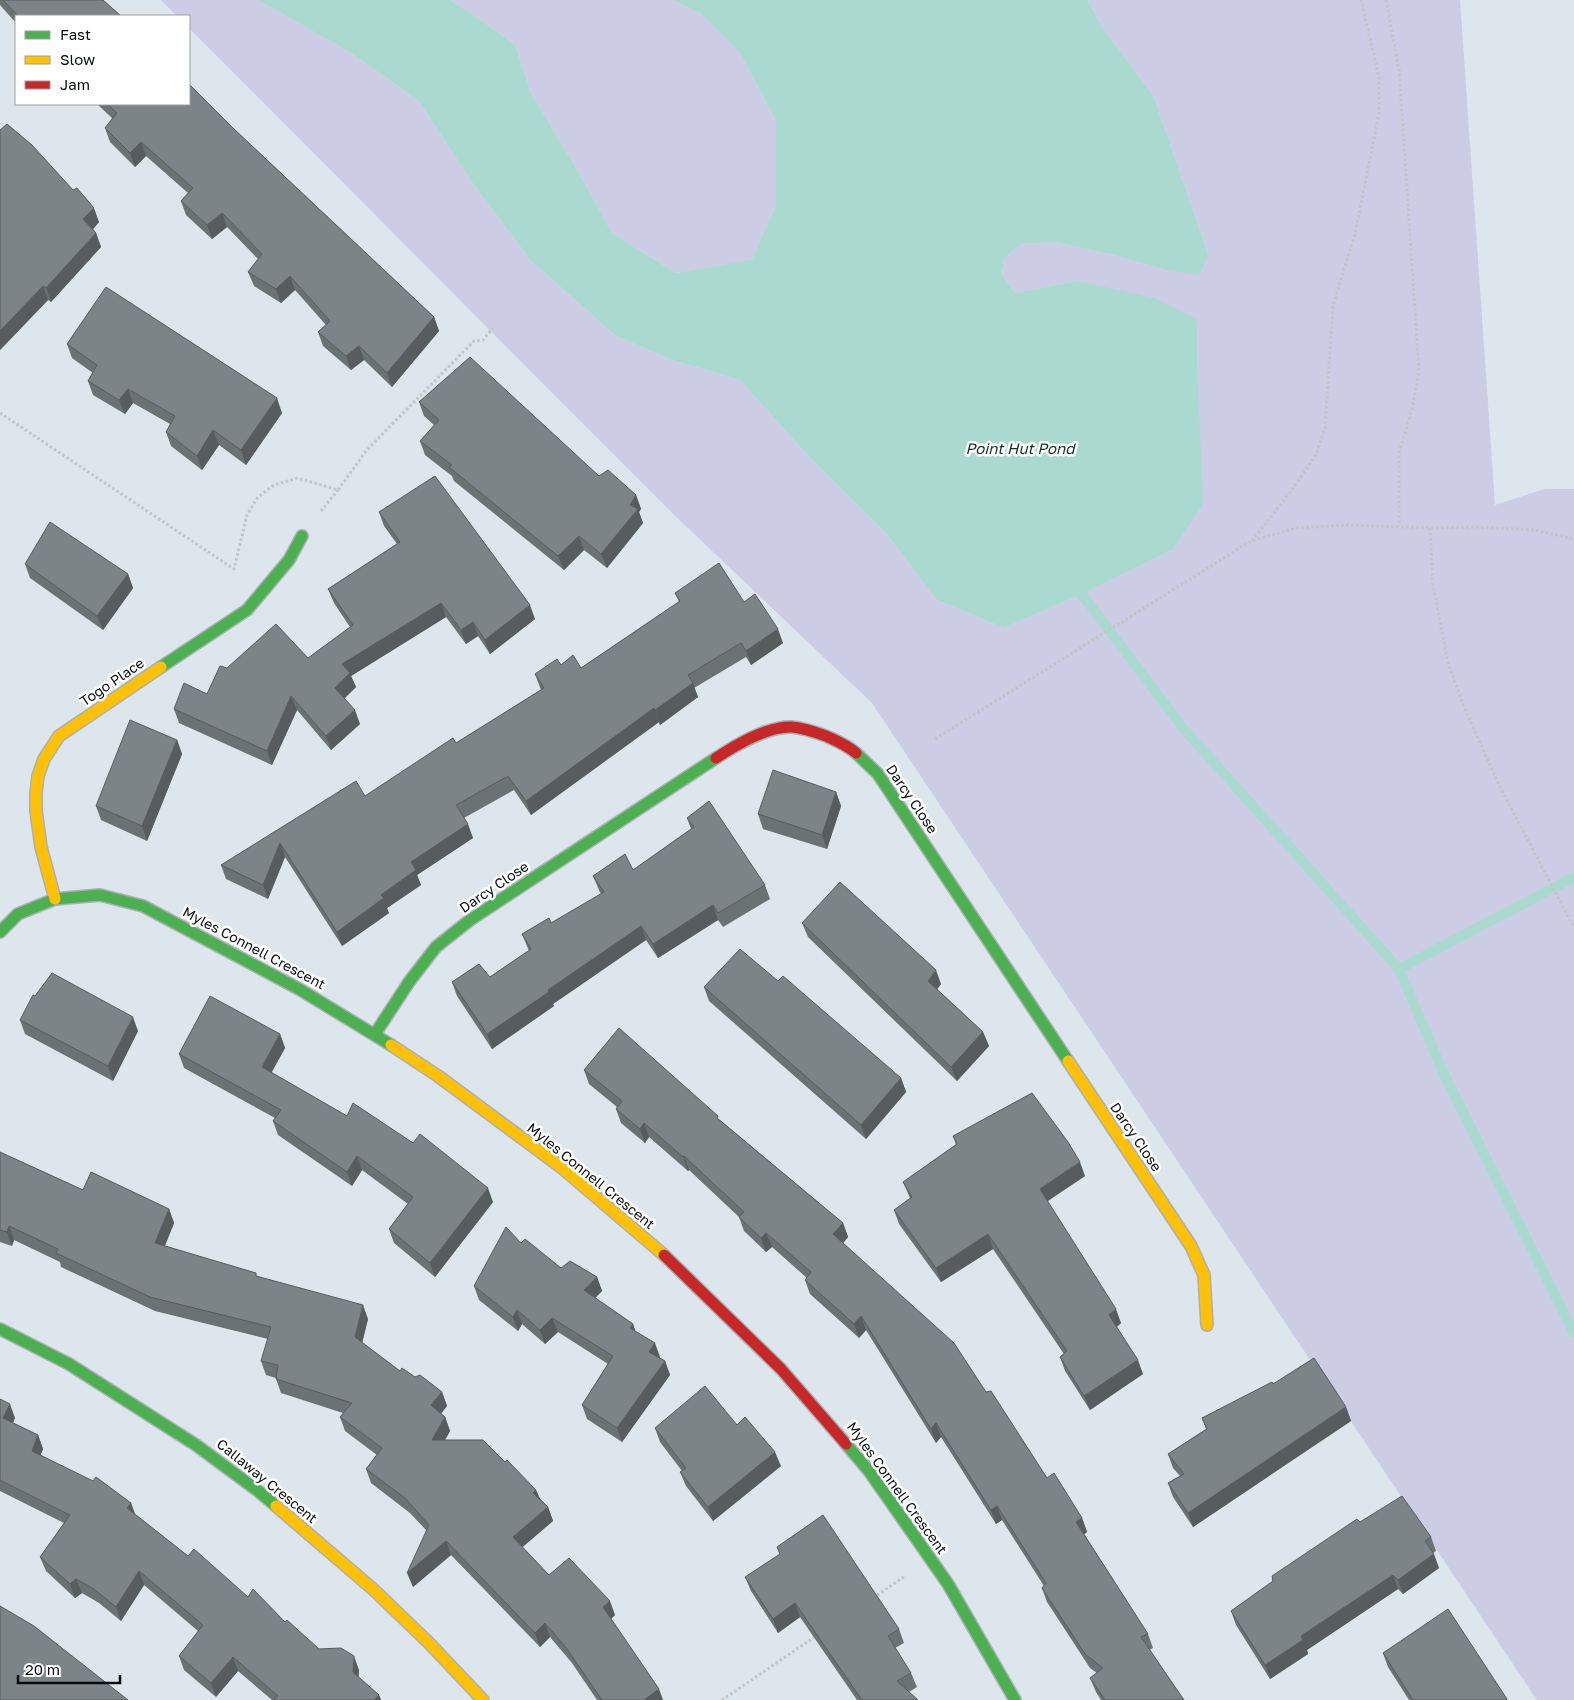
<svg xmlns="http://www.w3.org/2000/svg" width="1574" height="1700" viewBox="0 0 1574 1700" font-family="'Golos Text',sans-serif">
<rect width="100%" height="100%" fill="#dce6ec"/>
<!-- green -->
<g fill="#cccce4">
<polygon points="161,0 258,0 351,53 419,101 471,181 531,261 616,336 672,360 740,380 812,460 885,532 937,600 1004,628 1082,594 1172,550 1198,384 1197,319 1077,281 1015,293 1002,275 1004,258 1022,244 1055,242 1113,255 1166,270 1208,254 1154,97 1101,25 1088,0 1460,0 1495,505 1545,489 1574,489 1574,1700 1537,1700 872,703 669,510 189,28 189,16 177,16"/>
<polygon points="450,0 673,0 700,13 740,53 776,121 776,205 752,261 676,273 612,233 579,173 531,93 515,45 471,13"/>
</g>
<!-- water -->
<polygon fill="#aadacf" points="258,0 450,0 471,13 515,45 531,93 579,173 612,233 676,273 752,260 776,205 776,121 740,53 700,13 673,0 1088,0 1101,25 1154,97 1208,254 1200,275 1166,270 1113,255 1055,242 1022,244 1004,258 1002,275 1015,293 1077,281 1155,298 1197,319 1198,384 1203,504 1172,550 1082,594 1004,628 937,600 885,532 812,460 740,380 672,360 616,336 531,261 471,181 419,101 351,53"/>
<g fill="none" stroke-linecap="round" stroke-linejoin="round">
<!-- stream -->
<g stroke="#aadacf" stroke-width="10">
<polyline points="1074,584 1183,728 1399,969 1574,877"/>
<polyline points="1399,969 1443,1072 1574,1333"/>
</g>
<!-- fast casing -->
<g stroke="#a9b0b5" stroke-width="14">
<g id="fast">
<polyline points="161,667 247,610 289,560 302,536"/>
<polyline points="856,753 878,774 1068,1061"/>
<polyline points="0,932 18,914 55,899 100,895 143,906 299,989 391,1045"/>
<polyline points="375,1034 409,982 436,947 470,920 716,758"/>
<polyline points="0,1329 69,1364 196,1445 257,1490 276,1506"/>
<polyline points="846,1444 869,1471 948,1584 1015,1700"/>
</g>
</g>
<!-- slow casing -->
<g stroke="#a9b0b5" stroke-width="14">
<g id="slow">
<polyline points="55,899 41,847 36,811 36,793 38,776 44,759 59,736 161,667"/>
<polyline points="391,1045 438,1076 561,1167 664,1255"/>
<polyline points="1068,1061 1191,1246 1204,1275 1207,1325"/>
<polyline points="276,1506 374,1590 429,1643 483,1700"/>
</g>
</g>
<!-- jam casing -->
<g stroke="#a9b0b5" stroke-width="14">
<g id="jam">
<path d="M716,758C736,745 767,726 792,727C804,728 815,732 826,736C837,741 847,745 856,753"/>
<polyline points="664,1255 781,1369 846,1444"/>
</g>
</g>
<!-- path -->
<g stroke="#c2c5c7" stroke-width="3" stroke-dasharray="2.5 2.5" stroke-linecap="butt">
<polyline points="1386,0 1399,70 1419,372 1412,410 1399,453 1399,526"/>
<polyline points="0,413 234,569 247,515 258,497 274,485 298,478 338,490 366,451 474,341 483,340 493,328"/>
<polyline points="321,511 338,490"/>
<polyline points="1430,528 1433,585 1448,663 1465,709 1498,783 1574,928"/>
<polyline points="1252,541 1291,491 1316,455 1325,427 1333,306 1355,234 1379,114 1379,77 1361,0"/>
<polyline points="935,739 1251,541 1296,528 1346,525 1430,528 1476,527 1534,530 1574,539"/>
<polyline points="873,1598 905,1576"/>
<polyline points="722,1700 816,1636"/>
</g>
<!-- fast -->
<use href="#fast" stroke="#4caf50" stroke-width="11"/>
<!-- slow -->
<use href="#slow" stroke="#ffc107" stroke-width="11"/>
<!-- jam -->
<use href="#jam" stroke="#c62828" stroke-width="11"/>
</g>
<!-- wall -->
<g fill="#6b7274">
<polygon points="0,0 103,0 121,16 16,16 16,23 0,5"/>
<polygon points="97,104 189,104 233,128 434,317 439,331 392,387 364,360 351,370 323,346 318,332 326,325 295,290 281,303 254,286 248,272 258,259 227,227 212,239 186,215 181,201 188,193 146,156 135,167 110,142 105,128 112,118"/>
<polygon points="0,130 99,222 93,229 96,233 101,247 51,302 48,300 0,350"/>
<polygon points="67,344 282,413 246,465 219,445 202,470 171,446 166,432 170,424 133,403 125,414 93,395 88,381 93,373 72,358"/>
<polygon points="419,402 599,476 636,495 641,509 639,512 643,523 607,568 584,550 564,570 454,481 452,476 425,455 420,441 434,425 424,416"/>
<polygon points="379,512 535,619 490,654 478,636 466,644 446,617 351,676 356,687 344,698 360,724 331,750 297,710 272,765 179,723 174,709 207,694 227,668 308,658 350,627 334,603 328,589 397,544 384,526"/>
<polygon points="25,564 128,574 133,588 103,630 30,578"/>
<polygon points="675,593 744,602 783,643 751,665 746,657 694,688 698,697 660,725 659,722 531,815 514,790 464,818 473,838 417,875 421,885 387,908 389,913 342,946 285,857 268,899 226,879 221,865 365,796 456,743 541,690 535,674 561,665 581,668 679,602"/>
<polygon points="177,740 182,754 147,841 101,820 96,806"/>
<polygon points="836,792 841,806 827,849 763,829 758,814"/>
<polygon points="687,818 765,885 770,899 723,927 718,920 658,958 646,940 553,1004 554,1006 492,1049 457,996 452,982 490,977 529,951 522,934 551,923 601,894 599,890 593,876 633,870 691,829"/>
<polygon points="802,923 941,984 937,989 983,1032 989,1046 957,1081 808,937"/>
<polygon points="704,987 901,1078 906,1092 866,1139 709,1001"/>
<polygon points="35,996 138,1031 113,1081 25,1034 20,1020"/>
<polygon points="280,1034 285,1048 271,1072 493,1202 435,1277 394,1243 389,1229 408,1204 362,1170 352,1186 278,1135 273,1121 275,1118 184,1068 179,1054"/>
<polygon points="584,1070 720,1120 843,1223 848,1237 843,1243 986,1392 1047,1478 1082,1518 1087,1532 1084,1534 1148,1634 1153,1648 1149,1650 1184,1700 1101,1700 1096,1692 1090,1678 1097,1673 1090,1668 1047,1602 1042,1588 1044,1586 1002,1520 996,1524 941,1437 936,1443 866,1330 859,1338 810,1294 805,1280 807,1278 772,1247 766,1252 744,1231 739,1217 689,1170 688,1171 649,1137 645,1143 621,1123 616,1109 617,1107 589,1084"/>
<polygon points="953,1136 1085,1176 1047,1201 1121,1323 1117,1327 1143,1374 1090,1410 1065,1371 1060,1357 1064,1354 993,1249 941,1282 899,1224 894,1210 910,1198 903,1182 956,1145"/>
<polygon points="0,1152 83,1190 169,1209 174,1223 165,1246 257,1276 368,1319 362,1343 400,1371 415,1377 442,1392 447,1406 441,1414 445,1417 450,1431 445,1440 505,1462 536,1490 540,1499 548,1507 553,1521 522,1547 549,1575 615,1615 611,1619 663,1700 597,1700 572,1663 550,1637 540,1647 451,1555 413,1587 426,1530 410,1513 371,1483 366,1469 377,1455 345,1431 340,1417 343,1413 281,1393 276,1379 276,1378 266,1375 261,1361 268,1339 155,1311 61,1267 60,1262 14,1240 12,1246 0,1242"/>
<polygon points="521,1243 561,1268 597,1277 602,1291 595,1298 633,1324 635,1331 660,1357 659,1358 665,1361 670,1375 622,1442 587,1419 582,1405 608,1364 558,1332 545,1344 522,1324 518,1331 479,1300 474,1286"/>
<polygon points="1273,1384 1346,1407 1351,1421 1193,1527 1173,1497 1168,1483 1180,1476 1173,1468 1168,1454 1206,1429 1202,1418"/>
<polygon points="0,1399 15,1418 13,1423 38,1435 43,1449 40,1455 131,1503 135,1514 188,1556 285,1622 319,1649 359,1670 358,1677 379,1695 381,1700 272,1700 238,1671 216,1697 184,1670 179,1656 198,1631 144,1585 121,1621 99,1603 82,1593 75,1598 46,1571 40,1557 64,1523 0,1491"/>
<polygon points="655,1428 781,1466 713,1521 686,1486 680,1472 682,1471 660,1442"/>
<polygon points="1360,1522 1431,1537 1436,1551 1433,1553 1439,1568 1403,1594 1398,1589 1307,1650 1308,1654 1270,1679 1236,1625 1231,1611"/>
<polygon points="745,1577 899,1629 904,1643 895,1648 911,1673 917,1687 909,1692 918,1700 857,1700 800,1617 778,1633 751,1591"/>
<polygon points="1383,1653 1507,1699 1508,1700 1409,1700 1388,1667"/>
</g>
<!-- shaded-wall -->
<g fill="#575c5e">
<polygon points="141,142 146,156 135,167 130,153"/>
<polygon points="94,208 99,222 89,234 83,219"/>
<polygon points="222,213 227,227 212,239 207,225"/>
<polygon points="96,233 101,247 51,302 46,288"/>
<polygon points="290,276 295,290 281,303 276,289"/>
<polygon points="43,286 48,300 0,350 0,331"/>
<polygon points="434,317 439,331 392,387 387,373"/>
<polygon points="359,346 364,360 351,370 346,356"/>
<polygon points="128,389 133,403 125,414 119,400"/>
<polygon points="277,398 282,413 246,465 241,450"/>
<polygon points="213,430 219,445 202,470 197,456"/>
<polygon points="636,495 641,509 639,512 643,523 607,568 601,554"/>
<polygon points="579,536 584,550 564,570 558,556"/>
<polygon points="128,574 133,588 103,630 97,616"/>
<polygon points="441,603 446,617 351,676 356,687 341,702 335,688 342,664"/>
<polygon points="530,605 535,619 490,654 485,640"/>
<polygon points="473,622 478,636 466,644 461,630"/>
<polygon points="778,629 783,643 751,665 746,651"/>
<polygon points="693,683 698,697 660,725 655,710"/>
<polygon points="291,696 297,710 272,765 267,751"/>
<polygon points="654,708 659,722 531,815 526,801"/>
<polygon points="355,710 360,724 331,750 326,736"/>
<polygon points="177,740 182,754 147,841 142,826"/>
<polygon points="836,792 841,806 827,849 822,835"/>
<polygon points="468,824 473,838 417,875 421,885 387,908 389,913 342,946 337,932 381,895 411,862"/>
<polygon points="280,843 285,857 268,899 263,885"/>
<polygon points="713,905 718,920 658,958 653,944"/>
<polygon points="641,926 646,940 553,1004 554,1006 492,1049 487,1034 548,990"/>
<polygon points="936,970 941,984 933,995 928,981"/>
<polygon points="133,1017 138,1031 113,1081 108,1066"/>
<polygon points="983,1032 989,1046 957,1081 951,1067"/>
<polygon points="280,1034 285,1048 267,1081 262,1067"/>
<polygon points="901,1078 906,1092 866,1139 861,1125"/>
<polygon points="644,1123 649,1137 645,1143 640,1129"/>
<polygon points="357,1156 362,1170 352,1186 347,1172"/>
<polygon points="684,1156 689,1170 688,1171 683,1157"/>
<polygon points="1080,1162 1085,1176 1045,1203 1040,1189"/>
<polygon points="488,1188 493,1202 435,1277 430,1263"/>
<polygon points="169,1209 174,1223 160,1257 155,1243"/>
<polygon points="843,1223 848,1237 838,1249 833,1234"/>
<polygon points="9,1226 14,1240 12,1246 7,1232"/>
<polygon points="766,1233 772,1247 766,1252 761,1238"/>
<polygon points="988,1234 993,1249 941,1282 936,1268"/>
<polygon points="597,1277 602,1291 589,1304 584,1290"/>
<polygon points="363,1305 368,1319 360,1351 355,1337"/>
<polygon points="1116,1309 1121,1323 1114,1329 1109,1315"/>
<polygon points="517,1310 522,1324 518,1331 513,1317"/>
<polygon points="861,1316 866,1330 859,1338 854,1324"/>
<polygon points="552,1318 558,1332 545,1344 540,1330"/>
<polygon points="633,1324 638,1338 630,1328"/>
<polygon points="655,1343 660,1357 654,1366 649,1352"/>
<polygon points="1138,1360 1143,1374 1090,1410 1084,1396"/>
<polygon points="665,1361 670,1375 622,1442 617,1428"/>
<polygon points="442,1392 447,1406 436,1419 431,1405"/>
<polygon points="10,1404 15,1418 8,1432 3,1418"/>
<polygon points="1346,1407 1351,1421 1193,1527 1188,1513"/>
<polygon points="445,1417 450,1431 437,1454 432,1440"/>
<polygon points="936,1423 941,1437 936,1443 931,1429"/>
<polygon points="38,1435 43,1449 37,1465 32,1451"/>
<polygon points="775,1452 781,1466 713,1521 708,1507"/>
<polygon points="536,1490 542,1504 533,1493"/>
<polygon points="131,1503 136,1517 127,1508"/>
<polygon points="997,1506 1002,1520 996,1524 991,1510"/>
<polygon points="548,1507 553,1521 518,1551 513,1537"/>
<polygon points="1082,1518 1087,1532 1082,1536 1076,1522"/>
<polygon points="446,1541 451,1555 413,1587 407,1573"/>
<polygon points="1434,1554 1439,1568 1403,1594 1398,1580"/>
<polygon points="139,1571 144,1585 121,1621 116,1607"/>
<polygon points="1393,1575 1398,1589 1307,1650 1308,1654 1270,1679 1265,1665 1301,1636"/>
<polygon points="76,1579 82,1593 75,1598 70,1584"/>
<polygon points="610,1601 615,1615 608,1621 603,1607"/>
<polygon points="795,1603 800,1617 778,1633 773,1619"/>
<polygon points="545,1623 550,1637 540,1647 535,1633"/>
<polygon points="354,1656 359,1670 358,1686 353,1672"/>
<polygon points="233,1657 238,1671 216,1697 211,1683"/>
<polygon points="659,1689 663,1700 644,1700"/>
<polygon points="379,1695 381,1700 374,1700"/>
</g>
<!-- building -->
<g fill="#7c8487" stroke="#575c5e">
<polygon points="3,0 103,0 121,16 18,16"/>
<polygon points="189,84 233,128 434,317 387,373 359,346 346,356 318,332 330,321 290,276 276,289 248,272 262,254 222,213 207,225 181,201 193,188 141,142 130,153 105,128 117,113 107,104 189,104"/>
<polygon points="7,124 32,145 73,190 77,188 94,208 83,219 96,233 46,288 43,286 0,331 0,130"/>
<polygon points="106,287 277,398 241,450 213,430 197,456 166,432 175,416 128,389 119,400 88,381 97,365 67,344"/>
<polygon points="470,357 599,476 608,470 636,495 630,505 638,509 601,554 579,536 558,556 449,467 452,465 420,441 439,420 419,402"/>
<polygon points="435,476 530,605 485,640 473,622 461,630 441,603 342,664 350,673 335,688 355,710 326,736 291,696 267,751 174,709 184,683 207,694 220,666 227,668 276,624 308,658 353,625 328,589 400,542 379,512"/>
<polygon points="50,522 128,574 97,616 25,564"/>
<polygon points="719,563 744,602 755,594 778,629 746,651 741,643 688,675 693,683 655,710 654,708 526,801 508,776 456,805 468,824 411,862 416,870 381,895 384,898 337,932 280,843 263,885 221,865 356,781 365,796 453,738 456,743 544,688 535,674 557,659 561,665 573,655 581,668 680,601 675,593"/>
<polygon points="130,720 177,740 142,826 96,806"/>
<polygon points="773,770 836,792 822,835 758,814"/>
<polygon points="709,801 765,885 718,913 713,905 653,944 641,926 548,990 549,992 487,1034 452,982 479,964 490,977 531,949 522,934 549,918 551,923 604,892 593,876 625,854 633,870 694,827 687,818"/>
<polygon points="840,882 936,970 928,981 983,1032 951,1067 802,923"/>
<polygon points="740,949 778,981 783,976 901,1078 861,1125 704,987"/>
<polygon points="52,973 133,1017 108,1066 20,1020 33,995 35,996"/>
<polygon points="210,996 280,1034 262,1067 347,1116 353,1103 413,1143 420,1134 488,1188 430,1263 389,1229 413,1197 357,1156 347,1172 273,1121 281,1110 179,1054"/>
<polygon points="619,1028 718,1116 717,1118 843,1223 833,1234 954,1343 986,1392 991,1391 1047,1478 1054,1473 1082,1518 1076,1522 1148,1634 1141,1637 1184,1700 1105,1700 1090,1678 1103,1668 1085,1654 1042,1588 1046,1583 997,1506 991,1510 936,1423 931,1429 861,1316 854,1324 805,1280 811,1272 766,1233 761,1238 739,1217 744,1212 684,1156 683,1157 644,1123 640,1129 616,1109 622,1101 584,1070"/>
<polygon points="1032,1093 1068,1142 1080,1162 1040,1189 1116,1309 1109,1315 1138,1360 1084,1396 1060,1357 1067,1351 988,1234 936,1268 894,1210 912,1197 903,1182 957,1144 953,1136"/>
<polygon points="0,1152 83,1190 91,1172 169,1209 155,1243 256,1273 256,1276 363,1305 355,1337 400,1371 402,1368 415,1377 420,1375 442,1392 431,1405 445,1417 432,1440 483,1440 505,1462 507,1460 536,1490 533,1493 548,1507 513,1537 549,1575 569,1558 610,1601 603,1607 659,1689 644,1700 602,1700 567,1649 545,1623 535,1633 446,1541 407,1573 429,1525 405,1498 366,1469 382,1448 340,1417 352,1403 276,1379 278,1365 261,1361 271,1327 150,1297 56,1253 58,1249 9,1226 7,1232 0,1230"/>
<polygon points="506,1227 521,1243 525,1239 561,1268 570,1261 597,1277 584,1290 633,1324 630,1328 655,1343 649,1352 665,1361 617,1428 582,1405 613,1356 552,1318 540,1330 517,1310 513,1317 474,1286"/>
<polygon points="1314,1358 1346,1407 1188,1513 1168,1483 1184,1474 1168,1454 1207,1429 1202,1418 1272,1382 1273,1384"/>
<polygon points="705,1386 737,1425 745,1417 775,1452 708,1507 680,1472 686,1468 655,1428"/>
<polygon points="0,1399 10,1404 3,1418 38,1435 32,1451 93,1481 96,1477 131,1503 127,1508 188,1556 194,1549 248,1597 253,1589 285,1622 287,1620 319,1649 341,1648 354,1656 353,1672 379,1695 374,1700 274,1700 278,1696 233,1657 211,1683 179,1656 203,1625 139,1571 116,1607 94,1589 76,1579 70,1584 40,1557 70,1515 0,1480"/>
<polygon points="1402,1496 1431,1537 1425,1541 1434,1554 1398,1580 1393,1575 1301,1636 1303,1640 1265,1665 1231,1611 1273,1581 1272,1576 1357,1519 1360,1522"/>
<polygon points="823,1515 899,1629 888,1636 911,1673 897,1681 918,1700 862,1700 795,1603 773,1619 745,1577 780,1554 777,1547"/>
<polygon points="0,1606 34,1626 128,1700 0,1700"/>
<polygon points="1448,1609 1507,1699 1506,1700 1413,1700 1383,1653"/>
</g>
<g text-anchor="middle" stroke-width="5" stroke-linejoin="round" paint-order="stroke">
<!-- street labels -->
<g font-size="14" fill="#070c10" stroke="#fff">
<text transform="translate(112 682) rotate(-34)" y="5">Togo Place</text>
<text transform="translate(912 799) rotate(56)" y="5">Darcy Close</text>
<text transform="translate(494 887) rotate(-34)" y="5">Darcy Close</text>
<text transform="translate(254 948) rotate(28)" y="5">Myles Connell Crescent</text>
<text transform="translate(1136 1137) rotate(56)" y="5">Darcy Close</text>
<text transform="translate(591 1176) rotate(39)" y="5">Myles Connell Crescent</text>
<text transform="translate(267 1481) rotate(39)" y="5">Callaway Crescent</text>
<text transform="translate(897 1488) rotate(54)" y="5">Myles Connell Crescent</text>
</g>
<!-- water labels -->
<g font-size="15" font-style="italic" fill="#103028" stroke="#fff">
<text x="1020" y="454">Point Hut Pond</text>
</g>
</g>
<!-- legend -->
<rect x="15" y="15" width="175" height="90" fill="#ffffff" stroke="#9c9e9f"/>
<rect x="25" y="31" width="25" height="8" fill="#4caf50" stroke="#9c9e9f"/>
<text x="60" y="40" font-size="15" fill="#070c10">Fast</text>
<rect x="25" y="56" width="25" height="8" fill="#ffc107" stroke="#9c9e9f"/>
<text x="60" y="65" font-size="15" fill="#070c10">Slow</text>
<rect x="25" y="81" width="25" height="8" fill="#c62828" stroke="#9c9e9f"/>
<text x="60" y="90" font-size="15" fill="#070c10">Jam</text>
<!-- scale -->
<path d="M18 1675v8h102v-8" fill="none" stroke="#070c10" stroke-width="2.5"/>
<text x="25" y="1675" font-size="15" fill="#070c10" stroke="#ffffff" stroke-width="4" paint-order="stroke">20 m</text>
</svg>
